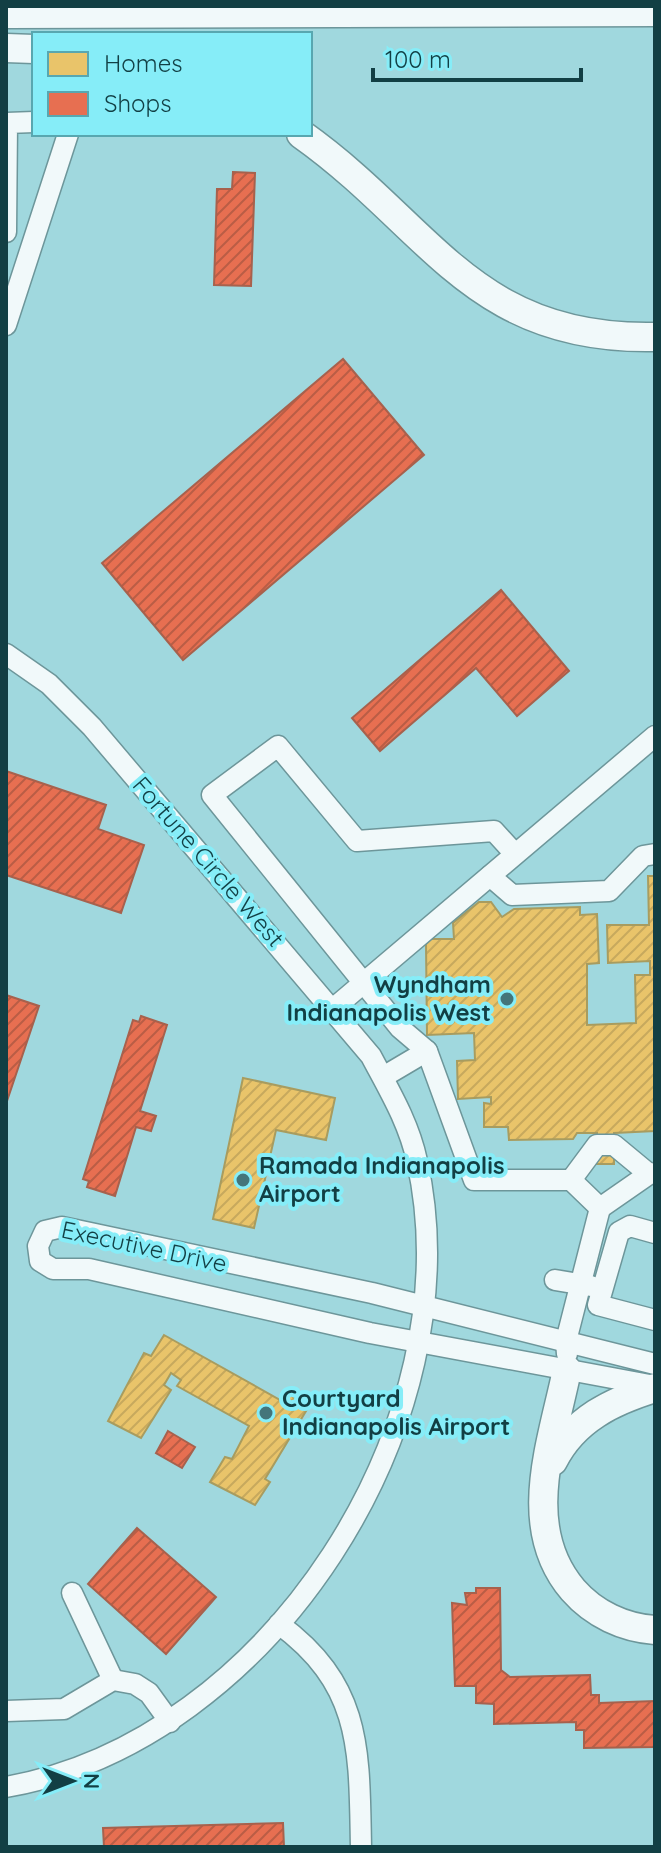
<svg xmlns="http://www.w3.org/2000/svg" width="661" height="1853" viewBox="0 0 661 1853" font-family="Quicksand,sans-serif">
<defs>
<pattern id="homes-hatch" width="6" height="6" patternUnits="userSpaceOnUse" patternTransform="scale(2)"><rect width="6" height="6" fill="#e9c46a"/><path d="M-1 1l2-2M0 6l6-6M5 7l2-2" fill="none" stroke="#c7a95d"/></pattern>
<pattern id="shops-hatch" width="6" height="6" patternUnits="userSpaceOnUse" patternTransform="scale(2)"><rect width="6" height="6" fill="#e76f51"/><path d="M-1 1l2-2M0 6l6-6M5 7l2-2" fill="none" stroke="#ba5d45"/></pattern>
</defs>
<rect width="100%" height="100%" fill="#a0d8de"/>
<!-- homes -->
<g fill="url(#homes-hatch)" stroke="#a89c5f" stroke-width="2">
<polygon points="648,876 655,876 655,1131 614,1133 614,1164 597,1164 597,1133 577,1133 573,1139 509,1140 508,1127 484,1127 484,1103 491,1104 491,1097 458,1099 457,1061 475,1060 474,1033 427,1035 426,944 431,939 454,939 453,923 479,902 491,902 502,917 514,909 580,907 580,915 597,914 599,963 587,964 587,1025 636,1023 635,975 650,975 650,961 608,963 607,925 649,925"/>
<polygon points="243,1078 335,1098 326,1140 276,1130 254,1228 213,1219"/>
<polygon points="164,1335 282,1401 286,1393 309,1406 265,1479 270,1482 255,1505 210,1482 225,1457 232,1459 249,1426 177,1386 181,1380 171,1373 164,1385 171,1390 141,1438 108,1421 144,1353 151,1356"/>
</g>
<!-- shops -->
<g fill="url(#shops-hatch)" stroke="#a7614d" stroke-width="2">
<polygon points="233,172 255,173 251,286 214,285 217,189 232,189"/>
<polygon points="343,359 424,455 183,660 102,563"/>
<polygon points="501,590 569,671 517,716 476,668 380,751 352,718"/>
<polygon points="6,771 106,805 98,829 144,845 121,913 6,875"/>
<polygon points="6,995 39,1006 6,1104"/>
<polygon points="141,1016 167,1025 140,1111 156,1116 151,1131 136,1127 115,1196 87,1187 89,1181 83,1179 133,1020 139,1022"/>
<polygon points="168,1431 195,1447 182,1468 156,1453"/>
<polygon points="137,1528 216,1597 166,1654 88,1584"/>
<polygon points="476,1588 500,1588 501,1670 510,1677 590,1675 591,1695 599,1695 599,1703 655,1701 655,1747 584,1748 584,1730 576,1730 576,1722 494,1724 494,1704 476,1703 476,1686 455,1686 452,1603 467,1605 465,1593 476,1593"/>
<polygon points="283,1823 284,1847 104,1847 103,1828"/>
</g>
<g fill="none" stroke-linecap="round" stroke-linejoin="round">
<!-- minor casing -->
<g stroke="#6d969a" stroke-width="23">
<g id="minor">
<polyline points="6,232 7,123 34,122"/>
<polyline points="6,325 68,134"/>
<path d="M6,654L49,684L92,727L371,1056C389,1090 409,1123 417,1161C475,1421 270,1741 6,1787"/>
<polyline points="515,854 494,831 357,841 278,746 212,795 400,1028 427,1051 474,1180 571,1180 600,1208 649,1174 655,1173"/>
<polyline points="490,876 512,895 609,891 643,856 655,854"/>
<polyline points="334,1008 655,736"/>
<polyline points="383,1077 427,1051"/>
<polyline points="571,1180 597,1145 614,1145 649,1174"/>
<polyline points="655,1233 630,1226 619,1232 598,1305 655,1320"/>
<polyline points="555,1280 591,1286"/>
<polyline points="567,1354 566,1341 600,1208"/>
<polyline points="655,1364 372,1293 62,1227 45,1231 38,1246 40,1261 53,1269 89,1269 370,1333 655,1386"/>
<polyline points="72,1593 113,1680"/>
<path d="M279,1624C363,1686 359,1751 361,1847"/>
<polyline points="6,1711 64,1709 113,1680 135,1684 149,1693 170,1722"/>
</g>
</g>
<!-- highway casing -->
<g stroke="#6d969a" stroke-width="31">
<g id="highway">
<polyline points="6,14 655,12"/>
<polyline points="6,48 34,49"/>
<path d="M301,134C431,226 472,341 655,337"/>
<path d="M567,1370C552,1443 519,1527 573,1590C594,1614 624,1628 655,1630"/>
<path d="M553,1461C574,1419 613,1401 655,1388"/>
</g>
</g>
<!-- minor -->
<use href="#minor" stroke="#f1f9fa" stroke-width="20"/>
<!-- highway -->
<use href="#highway" stroke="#f1f9fa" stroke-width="28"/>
</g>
<!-- markers -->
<g fill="#44757a" stroke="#86edf8" stroke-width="3">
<circle cx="507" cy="999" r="8"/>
<circle cx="243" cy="1180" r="8"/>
<circle cx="266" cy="1413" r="8"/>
</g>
<g text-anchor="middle" stroke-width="8" stroke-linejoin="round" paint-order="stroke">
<!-- street labels -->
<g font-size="24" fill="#123f44" stroke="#86edf8">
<text transform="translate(208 862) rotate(49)" y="8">Fortune Circle West</text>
<text transform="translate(144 1247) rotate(12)" y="8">Executive Drive</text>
</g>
<!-- poi labels -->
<g font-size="24" font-weight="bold" fill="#123f44" stroke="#86edf8" text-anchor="start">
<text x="491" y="993" text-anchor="end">Wyndham<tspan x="491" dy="28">Indianapolis West</tspan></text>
<text x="259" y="1174">Ramada Indianapolis<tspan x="259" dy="28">Airport</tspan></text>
<text x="282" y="1407">Courtyard<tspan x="282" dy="28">Indianapolis Airport</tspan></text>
</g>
</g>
<!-- border -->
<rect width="661" height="1853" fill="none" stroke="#123f44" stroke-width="16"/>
<!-- legend -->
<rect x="32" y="32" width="280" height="104" fill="#86edf8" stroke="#58a7b0" stroke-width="2"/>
<rect x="48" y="52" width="40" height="24" fill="#e9c46a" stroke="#58a7b0" stroke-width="2"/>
<text x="104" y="72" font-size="24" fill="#123f44">Homes</text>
<rect x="48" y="92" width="40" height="24" fill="#e76f51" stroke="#58a7b0" stroke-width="2"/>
<text x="104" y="112" font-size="24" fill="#123f44">Shops</text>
<!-- north arrow -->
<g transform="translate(72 1781) rotate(90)" stroke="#86edf8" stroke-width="6" paint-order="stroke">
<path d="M0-6L14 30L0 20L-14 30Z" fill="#123f44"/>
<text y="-12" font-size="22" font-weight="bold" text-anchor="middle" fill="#123f44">N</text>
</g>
<!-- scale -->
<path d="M373 68v12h208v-12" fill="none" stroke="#123f44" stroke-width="4"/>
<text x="385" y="68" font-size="24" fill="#123f44" stroke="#86edf8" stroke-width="6" paint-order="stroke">100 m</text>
</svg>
